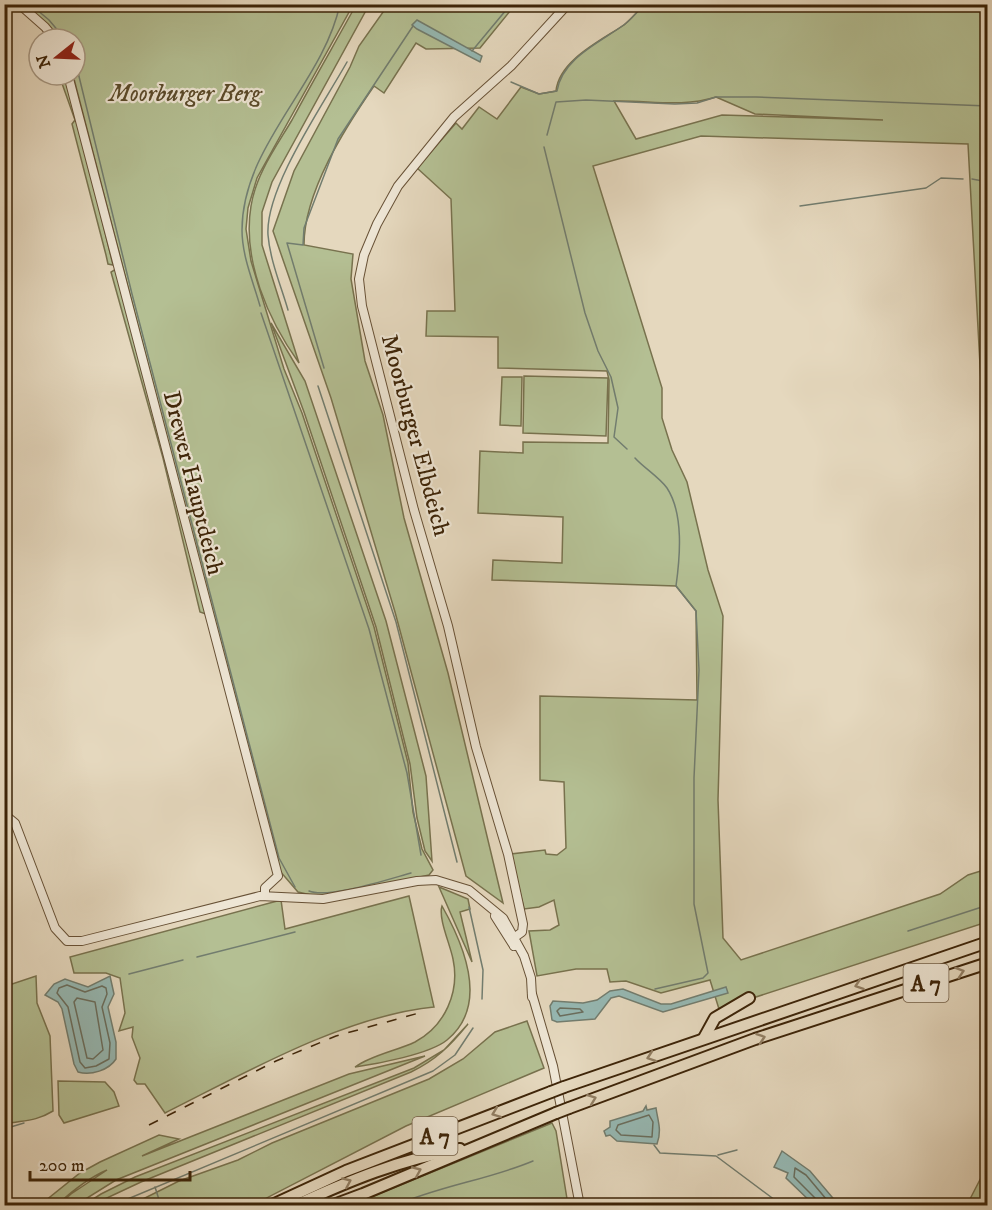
<svg xmlns="http://www.w3.org/2000/svg" width="992" height="1210" viewBox="0 0 992 1210" font-family="'IM FELL DW Pica',serif">
<rect width="100%" height="100%" fill="#e5d8be"/>
<filter id="stains"><feTurbulence type="fractalNoise" baseFrequency=".00333" numOctaves="4"/><feColorMatrix values="0 0 0 0 .2 0 0 0 0 .09 0 0 0 0 .02 0 0 0 .5 -.17"/></filter>
<radialGradient id="worn" r=".72"><stop offset=".6" stop-color="#630" stop-opacity="0"/><stop offset="1" stop-color="#630" stop-opacity=".3"/></radialGradient>
<!-- green -->
<g fill="#b4bf93" stroke="#78724e" stroke-width="1.5" fill-rule="evenodd">
<polygon points="24,5 353,5 257,178 248,208 246,229 251,261 284,369 302,413 374,627 408,763 413,812 422,849 433,870 429,875 324,898 298,892 279,870 73,75 75,75 75,39 60,39"/>
<path d="M356,5H369L272,182L262,212V245L299,363C268,320 242,260 251,206C256,174 276,147 292,120C313,81 335,43 356,5Z"/>
<path d="M388,5H515L480,48L426,49L416,43L384,93L374,86C345,128 304,192 304,245L353,254L351,279L365,361L383,415L404,518L448,673L503,903L466,876L395,612L331,398L273,231L294,171L350,67L359,46Z"/>
<path d="M644,5H987V428L981,383L968,144L701,136L593,166L662,388V418L672,450L687,482L708,570L723,616L718,800L723,938L741,960L940,894L968,875L987,869V922L719,1009L710,980L661,993L626,981L610,982L607,969H576L537,976L529,931L550,930L559,925L554,900L539,907L524,909L511,854L545,850L546,854L557,855L566,848L564,782L540,780V696L697,700L696,611L676,586L492,580L493,560L562,563L563,517L478,513L480,451L523,453V442L608,443L609,380L607,371L498,368V337L426,336L427,311H455L451,199L417,168L456,123L462,129L479,107L497,119L521,87L539,94L556,91C559,60 602,40 624,25C631,19 638,11 644,5ZM716,97L755,114L883,120L722,115L636,139L614,101C649,100 681,108 716,97Z"/>
<polygon points="59,75 67,75 113,265 108,264 106,255 72,124 75,120"/>
<polygon points="116,269 206,614 200,612 163,458 111,272"/>
<polygon points="271,323 305,381 386,621 426,776 432,861 425,851 417,818 410,764 376,627 304,412"/>
<polygon points="524,376 608,378 606,436 523,433"/>
<polygon points="502,377 522,377 521,426 500,425"/>
<polygon points="439,887 468,899 470,909 460,912 472,962"/>
<path d="M409,896L434,1007C344,1016 245,1073 165,1113L145,1084H137L134,1080L140,1058L132,1037L133,1027L119,1031L125,1013L120,978L106,973H74L70,957L281,900L285,929Z"/>
<path d="M442,906C464,945 490,1005 447,1040C430,1054 377,1064 355,1067C372,1055 396,1051 415,1042C445,1026 460,992 453,959C450,944 438,918 442,906Z"/>
<path d="M36,976L37,1003L50,1036L53,1111C35,1122 24,1120 5,1124L6,986Z"/>
<polygon points="527,1021 544,1068 406,1126 253,1205 129,1206 179,1181 238,1160 272,1143 429,1079 463,1059 495,1032"/>
<path d="M468,1024C450,1046 436,1060 411,1072L141,1182L92,1205H84L101,1194L135,1177L414,1068L444,1050Z"/>
<path d="M425,1056L116,1180L76,1205H59L71,1194L107,1170C88,1178 71,1192 57,1205H40L80,1173L100,1162L159,1135L179,1139L142,1156L349,1074Z"/>
<polygon points="58,1081 105,1082 114,1092 119,1106 64,1123 59,1115"/>
<polygon points="552,1123 556,1131 568,1205 349,1206"/>
<polygon points="987,1166 987,1205 970,1205 969,1201"/>
</g>
<!-- water -->
<g fill="#96b9b4" stroke="#727d6f" stroke-width="1.5">
<polygon points="417,20 482,56 480,62 417,29 412,25"/>
<path d="M110,976L114,994L108,1007L116,1042V1059C109,1070 91,1076 78,1072L74,1064L62,1009L58,1002L45,995L54,984L65,979L88,987Z"/>
<polygon points="726,987 728,993 663,1012 619,996 611,998 595,1019 557,1022 552,1020 550,1006 553,1001 583,1003 597,1000 610,991 623,989 661,1004 671,1004"/>
<path d="M646,1106L647,1110L656,1108C658,1122 662,1130 657,1144L617,1141L610,1135L606,1136L604,1131L610,1127V1121L643,1111Z"/>
<polygon points="782,1151 810,1171 838,1204 814,1205 786,1178 788,1173 774,1167"/>
</g>
<g fill="none" stroke-linecap="round" stroke-linejoin="round">
<!-- shore -->
<g stroke="#6a6e5e" stroke-width="1.5">
<polygon points="67,985 85,992 102,986 106,988 107,994 102,1007 110,1043 109,1059 96,1066 85,1068 80,1062 68,1007 57,993 59,988"/>
<polygon points="77,998 95,1002 103,1050 93,1059 87,1058 74,1002"/>
<polygon points="560,1008 580,1009 583,1012 560,1016 557,1011"/>
<polygon points="649,1115 653,1122 652,1137 621,1135 616,1130 618,1125"/>
<polyline points="818,1206 816,1199 794,1177 795,1168 806,1175 832,1206"/>
</g>
<!-- stream -->
<g stroke="#727d6f" stroke-width="1.5">
<polyline points="30,4 49,20 65,39"/>
<polyline points="472,51 511,4"/>
<polyline points="75,60 132,294 279,858 295,887"/>
<path d="M511,82L539,94L557,91C562,58 601,42 625,24C632,19 638,11 644,4"/>
<polyline points="547,135 556,102 586,100 675,104 697,103 716,97 756,97 988,106"/>
<polyline points="544,147 585,313 598,351 611,377 618,408 614,437 627,449"/>
<polyline points="972,179 988,182"/>
<polyline points="800,206 926,188 941,178 963,179"/>
<path d="M260,306C253,281 242,256 242,230C242,145 323,84 340,4"/>
<path d="M288,310C281,286 270,260 268,235C265,188 323,105 347,62"/>
<polyline points="261,313 369,629 407,773 421,855"/>
<polyline points="324,368 287,243 303,245 304,228 338,139 413,26"/>
<polyline points="318,386 396,622 457,862"/>
<path d="M635,458C644,468 659,477 667,488C684,514 680,557 676,586L696,611L699,670L694,778V904L708,973L703,978L655,989"/>
<path d="M309,891C328,899 389,879 411,873"/>
<polyline points="469,907 483,970 482,999"/>
<polyline points="908,931 988,905"/>
<polyline points="197,957 295,932"/>
<polyline points="129,974 183,960"/>
<polyline points="4,1129 24,1123"/>
<polyline points="654,1145 660,1153 716,1156 783,1206"/>
<polyline points="718,1155 737,1150"/>
<polyline points="986,1181 988,1193"/>
<polyline points="155,1187 161,1206"/>
<polyline points="111,1206 433,1071 455,1055 473,1028"/>
<path d="M394,1206C438,1186 488,1180 533,1161"/>
</g>
<!-- minor casing -->
<g stroke="#675136" stroke-width="10">
<g id="minor">
<polyline points="19,4 45,27 55,39"/>
<polyline points="68,75 278,876 265,888 265,895"/>
<polyline points="4,814 15,823 55,928 67,941 82,941 260,896 323,899 417,881 436,880 469,890 503,918 524,956 531,978 532,997"/>
<polyline points="495,916 514,946"/>
<polyline points="514,946 515,937 522,932 523,924 508,854 476,747 448,626 414,510 362,306 359,279 364,255 377,224 398,186 454,117 511,66 568,4"/>
<polyline points="532,994 553,1066 580,1206"/>
</g>
</g>
<!-- highway casing -->
<g stroke="#3d2408" stroke-width="14">
<g id="highway">
<polyline points="704,1038 715,1018 749,998"/>
<polyline points="564,1087 988,942"/>
<polyline points="569,1108 755,1039 988,963"/>
<polyline points="270,1206 346,1171 551,1092"/>
<path d="M294,1206C348,1181 401,1159 460,1149"/>
<polyline points="331,1206 363,1194 556,1113"/>
</g>
</g>
<!-- minor -->
<use href="#minor" stroke="#eee6d5" stroke-width="8"/>
<!-- highway -->
<use href="#highway" stroke="#e5d8be" stroke-width="10"/>
<!-- rail -->
<polyline stroke="#3d2408" stroke-width="1.5" stroke-dasharray="10 10" stroke-linecap="butt" points="149,1125 276,1061 336,1036 419,1013"/>
<!-- highway-bridge casing -->
<g stroke="#3d2408" stroke-width="14" stroke-linecap="butt">
<g id="highway-bridge">
<polyline points="551,1092 564,1087"/>
<polyline points="556,1113 569,1108"/>
</g>
</g>
<!-- highway-bridge -->
<use href="#highway-bridge" stroke="#e5d8be" stroke-width="10"/>
</g>
<!-- one-way arrows -->
<defs><path id="oneway-chevron" d="M-2-3.5L2.5 0L-2 3.5" fill="none" stroke-width="1.6" stroke-linecap="round" stroke-linejoin="round" transform="scale(1.5)"/></defs>
<g stroke="#917e63">
<use href="#oneway-chevron" transform="translate(960 972) rotate(-18)"/>
<use href="#oneway-chevron" transform="translate(859 985) rotate(161)"/>
<use href="#oneway-chevron" transform="translate(761 1038) rotate(-19)"/>
<use href="#oneway-chevron" transform="translate(651 1057) rotate(161)"/>
<use href="#oneway-chevron" transform="translate(592 1099) rotate(-21)"/>
<use href="#oneway-chevron" transform="translate(496 1113) rotate(159)"/>
<use href="#oneway-chevron" transform="translate(417 1171) rotate(-23)"/>
<use href="#oneway-chevron" transform="translate(347 1182) rotate(-24)"/>
</g>
<g text-anchor="middle" stroke-width="4.5" stroke-linejoin="round" paint-order="stroke">
<!-- shield labels -->
<g fill="#eee6d5" stroke="#725e46" stroke-width="1.5">
<rect x="903.5" y="964" width="45" height="38" rx="4.5"/>
<rect x="412.5" y="1117" width="45" height="38" rx="4.5"/>
</g>
<g font-size="22" font-weight="bold" fill="#3d2408">
<text x="926" y="991">A 7</text>
<text x="435" y="1144">A 7</text>
</g>
<!-- park labels -->
<g font-size="24" font-style="italic" fill="#5b4b2b" stroke="#eee6d5">
<text x="185" y="101">Moorburger Berg</text>
</g>
<!-- street labels -->
<g font-size="24" fill="#3d2408" stroke="#eee6d5">
<text transform="translate(416 435) rotate(75)" y="8">Moorburger Elbdeich</text>
<text transform="translate(194 483) rotate(76)" y="8">Drewer Hauptdeich</text>
</g>
</g>
<!-- margin -->
<rect width="992" height="1210" fill="none" stroke="#e5d8be" stroke-width="24"/>
<rect x="6" y="6" width="980" height="1198" fill="none" stroke="#3d2408" stroke-width="3"/>
<rect x="12" y="12" width="968" height="1186" fill="none" stroke="#3d2408" stroke-width="1.5"/>
<!-- north arrow -->
<g transform="translate(57 57) rotate(252)"><circle r="28" fill="#eee6d5" stroke="#a79883" stroke-width="1.5"/>
<path d="M0-4.5L10 22L0 15L-10 22Z" fill="#8f2418"/>
<text y="-9" font-size="16" font-weight="bold" text-anchor="middle" fill="#3d2408">N</text>
</g>
<!-- scale -->
<path d="M30 1171v9h160v-9" fill="none" stroke="#3d2408" stroke-width="3"/>
<text x="39" y="1171" font-size="18" fill="#3d2408" stroke="#eee6d5" stroke-width="4.5" paint-order="stroke">200 m</text>
<rect width="100%" height="100%" filter="url(#stains)"/>
<rect width="100%" height="100%" fill="url(#worn)"/>
</svg>
